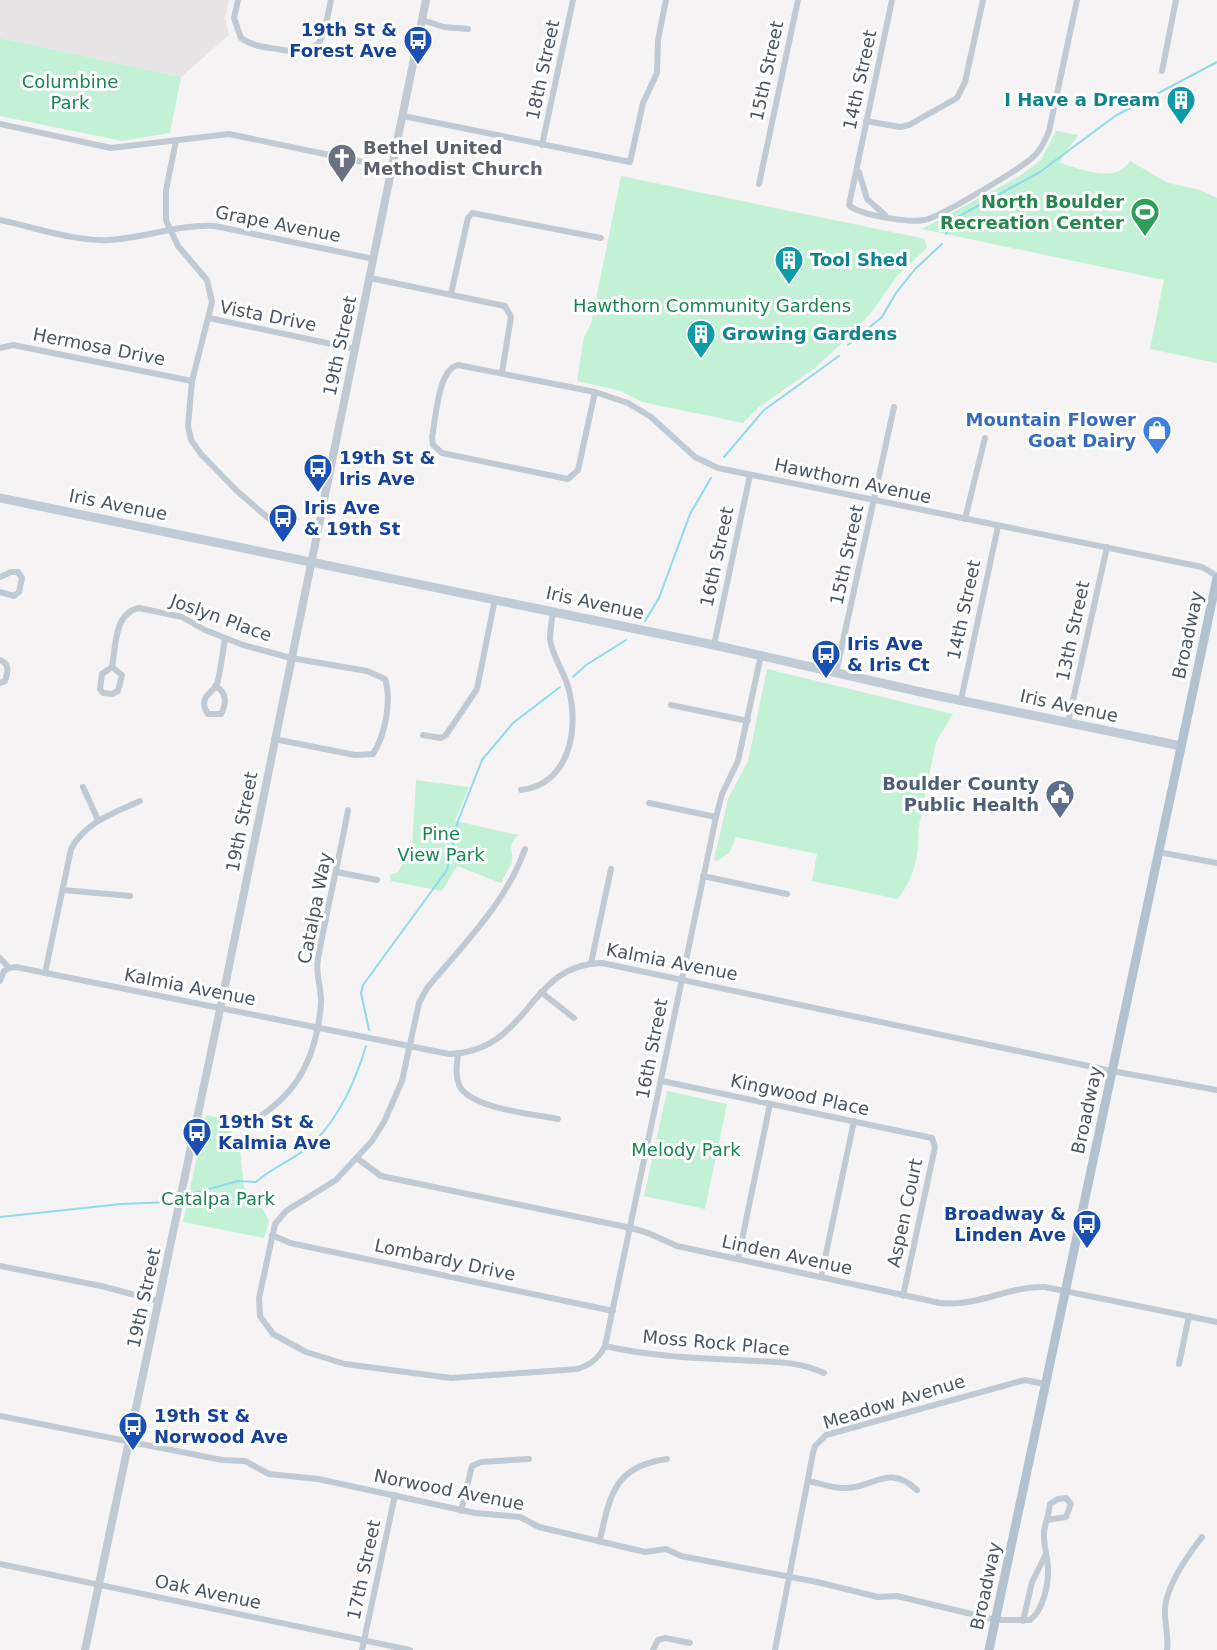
<svg xmlns="http://www.w3.org/2000/svg" width="1217" height="1650" viewBox="0 0 1217 1650" font-family="'DejaVu Sans',sans-serif">
<rect width="100%" height="100%" fill="#f5f3f3"/>
<!-- education -->
<polygon fill="#e6e4e5" points="0,0 229,0 225,18 229,35 181,77 0,38"/>
<!-- green -->
<g fill="#c3f1d5">
<polygon points="0,38 181,77 170,133 122,141 0,116"/>
<path d="M1056,131L1078,135L1059,163C1080,168 1115,185 1130,161L1168,183L1200,190L1217,198V363L1150,349L1164,280L922,229L1018,177L1041,160Z"/>
<polygon points="621,176 921,238 925,239 927,248 897,276 871,313 843,342 815,368 759,407 743,423 642,402 621,391 577,381 584,337 591,324"/>
<path d="M767,669L953,714L936,742L918,830C920,855 913,879 898,899L812,881L817,854L736,837L730,852L717,861L714,860L728,799L748,761Z"/>
<path d="M416,780L469,787L455,821L518,835C506,849 514,849 512,862L501,883L457,866L442,891L391,881L390,875L398,872L412,847Z"/>
<polygon points="667,1091 727,1104 705,1209 644,1196"/>
<polygon points="206,1115 231,1120 231,1132 239,1140 244,1187 262,1207 269,1221 264,1238 183,1222"/>
</g>
<g fill="none" stroke-linecap="round" stroke-linejoin="round">
<!-- stream -->
<g stroke="#90daee" stroke-width="2">
<polyline points="946,234 952,220 1040,172 1115,116 1217,62"/>
<polyline points="848,345 882,317 896,293 915,269 942,244"/>
<polyline points="724,457 764,410 839,356"/>
<polyline points="645,621 659,598 690,514 711,478"/>
<polyline points="573,677 586,665 626,640"/>
<polyline points="369,1030 361,993 363,985 447,870 458,821 482,760 513,723 560,687"/>
<path d="M194,1193L238,1181L256,1182C273,1166 297,1159 313,1143C340,1116 355,1082 366,1046"/>
<polyline points="0,1217 121,1204 170,1202"/>
</g>
<!-- minor -->
<g stroke="#c1cad2" stroke-width="6">
<path d="M238,0L234,18L241,38C252,46 264,47 277,49C325,58 322,40 331,0"/>
<path d="M892,0L849,205C858,215 910,223 924,220C939,218 1018,170 1032,158C1040,152 1045,141 1049,131L1077,0"/>
<polyline points="422,20 444,27 468,29"/>
<polyline points="1162,71 1176,0"/>
<polyline points="403,116 630,162 643,103 657,73 658,40 666,0"/>
<polyline points="866,121 900,127 909,125 957,98 965,82 983,0"/>
<polyline points="0,124 111,148 229,134 392,168"/>
<polyline points="176,141 166,190 166,220 178,246 207,280 212,302 192,381 188,426 191,440 201,454 237,491 281,529"/>
<polyline points="542,145 573,0"/>
<polyline points="859,172 867,199 885,215"/>
<polyline points="759,184 798,0"/>
<path d="M0,220C33,227 76,242 109,240C145,238 179,224 215,226L374,259"/>
<polyline points="370,278 505,306 511,317 502,372"/>
<polyline points="451,294 468,218 472,213 601,238"/>
<polyline points="209,318 355,349"/>
<polyline points="0,348 13,345 192,381"/>
<path d="M595,392L578,470L568,479L442,453L433,445L432,437C436,418 438,369 458,365L595,392L628,403L651,417L695,457L718,468L1202,567L1217,576"/>
<polyline points="965,519 985,438"/>
<polyline points="0,577 11,572 18,572 22,578 19,592 14,596 0,592"/>
<polyline points="714,645 750,475"/>
<path d="M0,660C10,664 8,672 5,681L0,683"/>
<path d="M112,667L122,675L118,691L112,694L103,693L100,689L102,674L112,667C116,646 114,613 139,608L182,617L205,630L243,645L291,658L367,671L385,679C392,700 385,736 373,754L355,755L274,739"/>
<polyline points="836,673 894,407"/>
<path d="M215,686C227,692 227,703 221,714H208C198,699 209,695 216,686C220,679 223,648 225,639"/>
<polyline points="961,700 998,526"/>
<polyline points="671,705 748,721"/>
<polyline points="1068,723 1107,547"/>
<polyline points="423,735 441,738 446,735 477,689 495,599"/>
<polyline points="83,787 98,820"/>
<path d="M521,790C570,784 580,728 568,687C564,671 552,656 550,639C550,630 552,620 553,611"/>
<polyline points="649,803 716,817"/>
<path d="M525,849C506,903 463,945 427,988L419,1003L402,1081L384,1122L372,1141L336,1180L286,1211L275,1224L259,1298L260,1316L273,1334L306,1352L345,1364L451,1378L577,1369C591,1365 599,1358 605,1346L716,817L722,794L738,761L761,655"/>
<polyline points="1158,852 1217,863"/>
<polyline points="337,872 377,880"/>
<polyline points="703,876 787,894"/>
<polyline points="63,890 130,896"/>
<polyline points="0,958 9,968"/>
<polyline points="591,963 611,869"/>
<path d="M9,968L16,967L449,1054C531,1051 527,964 602,963L1112,1071L1217,1090"/>
<path d="M45,973L71,849C85,822 114,813 140,801"/>
<polyline points="0,981 4,971 9,968"/>
<polyline points="541,992 574,1018"/>
<path d="M458,1053C457,1064 455,1075 459,1085C470,1109 534,1114 558,1119"/>
<polyline points="662,1081 932,1138 935,1147 903,1296"/>
<path d="M245,1125C295,1099 316,1061 321,1004C322,989 315,974 318,959C327,909 339,860 348,810"/>
<path d="M358,1159L381,1176L631,1228L648,1233L677,1246L940,1303C979,1307 1007,1286 1045,1287L1217,1322"/>
<polyline points="272,1235 290,1243 613,1311"/>
<polyline points="738,1259 770,1104"/>
<polyline points="0,1266 101,1286 158,1301"/>
<polyline points="821,1277 854,1121"/>
<path d="M605,1346C648,1356 694,1358 738,1360C768,1362 797,1360 824,1373"/>
<polyline points="1179,1364 1189,1316"/>
<path d="M0,1416L222,1460L245,1461L269,1474L318,1479L475,1513L520,1517L539,1527L645,1552L666,1549L681,1556L817,1582L878,1597L897,1596L996,1620H1030C1043,1611 1049,1583 1048,1567C1047,1551 1040,1536 1047,1520"/>
<path d="M808,1481C818,1483 830,1487 841,1488C873,1490 887,1462 917,1490"/>
<polygon points="1066,1498 1071,1504 1066,1517 1047,1520 1050,1504 1058,1499"/>
<polyline points="461,1511 472,1466 481,1462 529,1459"/>
<path d="M600,1540C610,1494 615,1466 667,1459"/>
<polyline points="0,1564 410,1650"/>
<polyline points="1023,1621 1032,1582 1046,1554"/>
<polyline points="362,1650 395,1495"/>
<polyline points="653,1650 658,1640 665,1638 690,1643"/>
<polyline points="775,1650 813,1453 815,1446 826,1435 1025,1380 1045,1384"/>
<path d="M1167,1650C1169,1636 1164,1622 1165,1608C1167,1585 1188,1555 1202,1537"/>
</g>
<!-- tertiary -->
<polyline stroke="#c1cad2" stroke-width="8" points="85,1650 226,981 426,0"/>
<!-- secondary -->
<polyline stroke="#c1cbd6" stroke-width="9" points="0,498 714,645 934,695 1181,746"/>
<!-- primary -->
<polyline stroke="#b3c2d1" stroke-width="9" points="989,1650 1217,578"/>
</g>
<!-- icons -->
<defs>
<g id="bus-pin" transform="scale(1.5)"><path d="M0 17L-7.5 6A9.5 9.5 0 1 1 7.5 6Z" fill="#1a4fb4" stroke="#fff"/><path d="M-5-6H5V4H4V6H2V4H-2V6H-4V4H-5ZM-3.5-4V0h7V-4ZM-3.5 1.2v1.5H-2V1.2ZM2 1.2v1.5H3.5V1.2Z" fill="#fff"/></g>
<g id="building-pin" transform="scale(1.5)"><path d="M0 17L-7.5 6A9.5 9.5 0 1 1 7.5 6Z" fill="#0f9aa8" stroke="#fff"/><path d="M-4-6H4V6H1V3H-1V6H-4ZM-2.5-4.3h1.7v1.8h-1.7ZM.8-4.3h1.7v1.8H.8ZM-2.5-1h1.7V.8h-1.7ZM.8-1h1.7V.8H.8Z" fill="#fff"/></g>
<g id="church-pin" transform="scale(1.5)"><path d="M0 17L-7.5 6A9.5 9.5 0 1 1 7.5 6Z" fill="#6b7280" stroke="#fff"/><path d="M-1.2-6h2.4v3.5h3.3v2.4h-3.3V6h-2.4V-.1h-3.3v-2.4h3.3Z" fill="#fff"/></g>
<g id="stadium-pin" transform="scale(1.5)"><path d="M0 17L-7.5 6A9.5 9.5 0 1 1 7.5 6Z" fill="#2e9e5b" stroke="#fff"/><path d="M0-5a6.5 5 0 1 0 0 10a6.5 5 0 1 0 0-10ZM-3.5-1.8h7v3.6h-7Z" fill="#fff"/></g>
<g id="shop-pin" transform="scale(1.5)"><path d="M0 17L-7.5 6A9.5 9.5 0 1 1 7.5 6Z" fill="#3f7fe0" stroke="#fff"/><path d="M-5-2.5h2.3a2.7 3.5 0 0 1 5.4 0H5L5.5 6h-11ZM-1.5-2.5h3a1.5 2.3 0 0 0-3 0Z" fill="#fff"/></g>
<g id="civic-pin" transform="scale(1.5)"><path d="M0 17L-7.5 6A9.5 9.5 0 1 1 7.5 6Z" fill="#5c6f8a" stroke="#fff"/><path d="M-.6-6.5H3V-4.5H.6V-3L4-1V1h2V6H-6V1h2V-1L-.6-3ZM-1.2 2.5V6h2.4V2.5Z" fill="#fff"/></g>
</defs>
<g fill-rule="evenodd">
<use href="#bus-pin" x="418" y="40"/>
<use href="#building-pin" x="1181" y="100"/>
<use href="#church-pin" x="342" y="158"/>
<use href="#stadium-pin" x="1145" y="212"/>
<use href="#building-pin" x="789" y="260"/>
<use href="#building-pin" x="701" y="334"/>
<use href="#shop-pin" x="1157" y="430"/>
<use href="#bus-pin" x="318" y="468"/>
<use href="#bus-pin" x="283" y="518"/>
<use href="#bus-pin" x="826" y="654"/>
<use href="#civic-pin" x="1060" y="794"/>
<use href="#bus-pin" x="197" y="1132"/>
<use href="#bus-pin" x="1087" y="1224"/>
<use href="#bus-pin" x="133" y="1426"/>
</g>
<g text-anchor="middle" stroke-width="6" stroke-linejoin="round" paint-order="stroke">
<!-- transit labels -->
<g font-size="18" font-weight="bold" fill="#164399" stroke="#fff" text-anchor="start">
<text x="397" y="36" text-anchor="end">19th St &amp;<tspan x="397" dy="21">Forest Ave</tspan></text>
<text x="339" y="464">19th St &amp;<tspan x="339" dy="21">Iris Ave</tspan></text>
<text x="304" y="514">Iris Ave<tspan x="304" dy="21">&amp; 19th St</tspan></text>
<text x="847" y="650">Iris Ave<tspan x="847" dy="21">&amp; Iris Ct</tspan></text>
<text x="218" y="1128">19th St &amp;<tspan x="218" dy="21">Kalmia Ave</tspan></text>
<text x="1066" y="1220" text-anchor="end">Broadway &amp;<tspan x="1066" dy="21">Linden Ave</tspan></text>
<text x="154" y="1422">19th St &amp;<tspan x="154" dy="21">Norwood Ave</tspan></text>
</g>
<!-- street labels -->
<g font-size="18" fill="#4a5661" stroke="#fff">
<text transform="translate(543 70) rotate(-78)" y="6">18th Street</text>
<text transform="translate(767 71) rotate(-78)" y="6">15th Street</text>
<text transform="translate(860 80) rotate(-78)" y="6">14th Street</text>
<text transform="translate(278 224) rotate(11)" y="6">Grape Avenue</text>
<text transform="translate(268 316) rotate(11)" y="6">Vista Drive</text>
<text transform="translate(340 346) rotate(-78)" y="6">19th Street</text>
<text transform="translate(99 347) rotate(11)" y="6">Hermosa Drive</text>
<text transform="translate(853 481) rotate(12)" y="6">Hawthorn Avenue</text>
<text transform="translate(118 505) rotate(11)" y="6">Iris Avenue</text>
<text transform="translate(847 555) rotate(-78)" y="6">15th Street</text>
<text transform="translate(717 557) rotate(-78)" y="6">16th Street</text>
<text transform="translate(595 603) rotate(12)" y="6">Iris Avenue</text>
<text transform="translate(964 610) rotate(-78)" y="6">14th Street</text>
<text transform="translate(221 618) rotate(20)" y="6">Joslyn Place</text>
<text transform="translate(1073 631) rotate(-78)" y="6">13th Street</text>
<text transform="translate(1188 635) rotate(-78)" y="6">Broadway</text>
<text transform="translate(1069 706) rotate(12)" y="6">Iris Avenue</text>
<text transform="translate(242 822) rotate(-79)" y="6">19th Street</text>
<text transform="translate(315 908) rotate(-79)" y="6">Catalpa Way</text>
<text transform="translate(672 962) rotate(11)" y="6">Kalmia Avenue</text>
<text transform="translate(190 987) rotate(11)" y="6">Kalmia Avenue</text>
<text transform="translate(652 1049) rotate(-79)" y="6">16th Street</text>
<text transform="translate(800 1095) rotate(12)" y="6">Kingwood Place</text>
<text transform="translate(1087 1110) rotate(-78)" y="6">Broadway</text>
<text transform="translate(905 1213) rotate(-78)" y="6">Aspen Court</text>
<text transform="translate(787 1255) rotate(12)" y="6">Linden Avenue</text>
<text transform="translate(445 1260) rotate(12)" y="6">Lombardy Drive</text>
<text transform="translate(144 1298) rotate(-78)" y="6">19th Street</text>
<text transform="translate(716 1343) rotate(5)" y="6">Moss Rock Place</text>
<text transform="translate(894 1402) rotate(-17)" y="6">Meadow Avenue</text>
<text transform="translate(449 1490) rotate(11)" y="6">Norwood Avenue</text>
<text transform="translate(364 1570) rotate(-78)" y="6">17th Street</text>
<text transform="translate(986 1586) rotate(-78)" y="6">Broadway</text>
<text transform="translate(208 1592) rotate(12)" y="6">Oak Avenue</text>
</g>
<!-- park labels -->
<g font-size="18" fill="#17864f" stroke="#fff">
<text x="70" y="88">Columbine<tspan x="70" dy="21">Park</tspan></text>
<text x="712" y="312">Hawthorn Community Gardens</text>
<text x="441" y="840">Pine<tspan x="441" dy="21">View Park</tspan></text>
<text x="686" y="1156">Melody Park</text>
<text x="218" y="1205">Catalpa Park</text>
</g>
<!-- culture labels -->
<g font-size="18" font-weight="bold" fill="#0d838f" stroke="#fff" text-anchor="start">
<text x="1160" y="106" text-anchor="end">I Have a Dream</text>
<text x="810" y="266">Tool Shed</text>
<text x="722" y="340">Growing Gardens</text>
</g>
<!-- worship labels -->
<g font-size="18" font-weight="bold" fill="#5b616d" stroke="#fff" text-anchor="start">
<text x="363" y="154">Bethel United<tspan x="363" dy="21">Methodist Church</tspan></text>
</g>
<!-- leisure labels -->
<g font-size="18" font-weight="bold" fill="#27864d" stroke="#fff" text-anchor="end">
<text x="1124" y="208">North Boulder<tspan x="1124" dy="21">Recreation Center</tspan></text>
</g>
<!-- shop labels -->
<g font-size="18" font-weight="bold" fill="#366cbe" stroke="#fff" text-anchor="end">
<text x="1136" y="426">Mountain Flower<tspan x="1136" dy="21">Goat Dairy</tspan></text>
</g>
<!-- service labels -->
<g font-size="18" font-weight="bold" fill="#4e5e75" stroke="#fff" text-anchor="end">
<text x="1039" y="790">Boulder County<tspan x="1039" dy="21">Public Health</tspan></text>
</g>
</g>
</svg>
